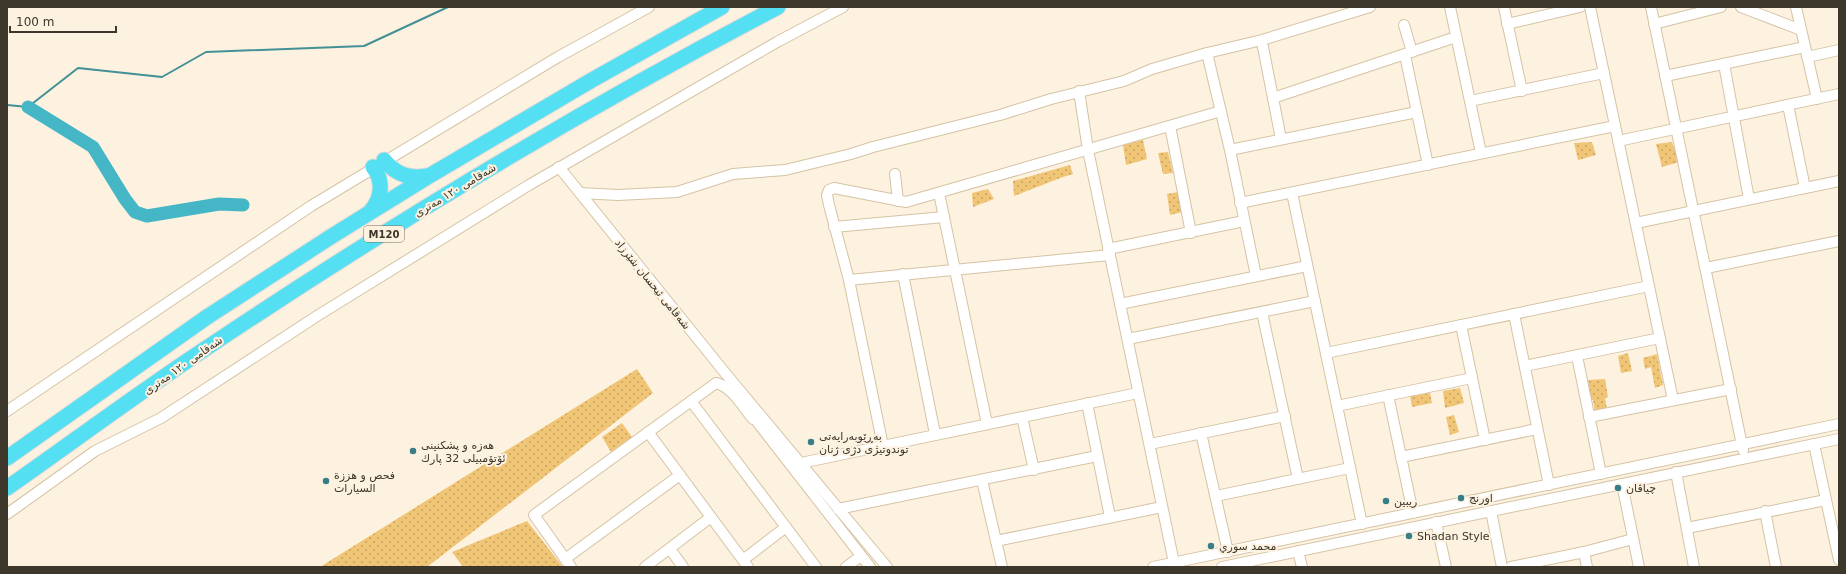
<svg xmlns="http://www.w3.org/2000/svg" width="1846" height="574" viewBox="0 0 1846 574" font-family="'DejaVu Sans','Noto Naskh Arabic',sans-serif">
<defs>
<pattern id="grass-dots" width="8" height="8" patternUnits="userSpaceOnUse"><rect width="8" height="8" fill="#f1c576"/><path d="M2 2h.1M6 6h.1" fill="none" stroke="#c4a161" stroke-width="1.8" stroke-linecap="round"/></pattern>
</defs>
<rect width="100%" height="100%" fill="#fdf2e0"/>
<!-- grass -->
<g fill="url(#grass-dots)">
<polygon points="1143,140 1147,159 1126,165 1123,145"/>
<polygon points="1592,142 1596,155 1578,160 1574,143"/>
<polygon points="1672,142 1679,162 1662,167 1656,144"/>
<polygon points="1168,152 1173,173 1163,174 1158,153"/>
<polygon points="1070,165 1073,174 1063,177 1014,196 1013,181"/>
<polygon points="988,189 994,199 973,207 972,193"/>
<polygon points="1178,192 1182,212 1170,215 1167,194"/>
<polygon points="1628,353 1632,371 1621,373 1618,356"/>
<polygon points="1657,354 1663,385 1655,388 1651,367 1645,369 1643,358"/>
<polygon points="637,369 653,393 427,567 320,567"/>
<polygon points="1605,379 1608,397 1605,398 1607,409 1595,412 1593,400 1591,400 1588,380"/>
<polygon points="1460,388 1464,403 1445,408 1443,391"/>
<polygon points="1430,393 1432,403 1412,407 1410,396"/>
<polygon points="1454,415 1459,432 1450,435 1446,417"/>
<polygon points="622,423 632,437 611,452 602,437"/>
<polygon points="527,521 563,567 463,567 452,552"/>
</g>
<g fill="none" stroke-linecap="round" stroke-linejoin="round">
<!-- stream -->
<polyline stroke="#439096" stroke-width="2" points="7,105 28,107 78,68 162,77 206,52 364,46 448,7"/>
<!-- river -->
<polyline stroke="#45b6c5" stroke-width="13" points="28,107 93,147 125,199 135,212 147,216 219,204 243,205"/>
<!-- minor casing -->
<g stroke="#d5c3a4" stroke-width="12">
<g id="minor">
<polyline points="1450,7 1481,153"/>
<polyline points="1504,7 1522,91"/>
<polyline points="1590,7 1673,400"/>
<polyline points="1651,7 1743,450"/>
<polyline points="1741,7 1801,30"/>
<polyline points="1796,7 1817,99"/>
<polyline points="1507,24 1580,7"/>
<polyline points="1654,24 1721,7"/>
<polyline points="1404,25 1412,52"/>
<polyline points="1263,47 1281,139"/>
<polyline points="1207,53 1230,150 1256,276"/>
<polyline points="1405,55 1428,165"/>
<polyline points="1807,57 1839,50"/>
<polyline points="1724,64 1749,199"/>
<polyline points="1665,76 1805,47"/>
<polyline points="1079,91 1088,150 1174,563"/>
<polyline points="1273,98 1456,37"/>
<polyline points="1470,101 1604,73"/>
<polyline points="1788,105 1805,188"/>
<polyline points="1170,126 1191,233"/>
<polyline points="1618,141 1839,94"/>
<polyline points="1230,150 1417,112"/>
<polyline points="559,167 726,374 887,567"/>
<polyline points="895,174 898,201"/>
<polyline points="580,193 618,195 677,192 733,174 785,170 851,154 873,147 1000,115 1051,99 1124,81 1152,69 1207,53 1262,40 1370,7"/>
<polyline points="939,193 987,424"/>
<polyline points="1292,193 1362,524"/>
<polyline points="1240,203 1615,126"/>
<polyline points="1636,223 1839,181"/>
<polyline points="834,227 944,217"/>
<polyline points="1108,249 1244,221"/>
<polyline points="1706,268 1839,241"/>
<polyline points="903,274 935,434"/>
<polyline points="849,280 1110,255"/>
<polyline points="1120,304 1307,266"/>
<polyline points="1262,312 1298,479"/>
<polyline points="1514,314 1549,485"/>
<polyline points="1461,325 1485,440"/>
<polyline points="1128,339 1315,301"/>
<polyline points="1326,353 1649,286"/>
<polyline points="1577,356 1601,474"/>
<polyline points="1525,366 1660,338"/>
<polyline points="1388,395 1413,513"/>
<polyline points="691,401 816,567"/>
<polyline points="1087,403 1110,517"/>
<polyline points="1337,406 1472,378"/>
<polyline points="7,411 311,206 558,57 649,7"/>
<polyline points="751,414 870,567"/>
<polyline points="1022,417 1034,470"/>
<polyline points="1589,417 1731,389"/>
<polyline points="648,432 748,567"/>
<polyline points="1201,433 1228,552"/>
<polyline points="1150,444 1285,416"/>
<polyline points="1814,444 1839,560"/>
<polyline points="883,446 849,280 829,205 827,195 829,190 834,188 906,202 1221,111"/>
<polyline points="1401,457 1537,429"/>
<polyline points="801,463 1138,393"/>
<polyline points="1676,472 1694,567"/>
<polyline points="982,480 1002,567"/>
<polyline points="1622,484 1639,567"/>
<polyline points="1216,496 1350,468"/>
<polyline points="838,509 1097,456"/>
<polyline points="1491,511 1502,567"/>
<polyline points="1765,511 1776,567"/>
<polyline points="7,514 95,451 161,418 317,316 529,185 777,42 843,7"/>
<polyline points="1436,522 1446,567"/>
<polyline points="1687,528 1826,500"/>
<polyline points="996,541 1162,507"/>
<polyline points="670,549 683,567"/>
<polyline points="1298,551 1302,567"/>
<polyline points="1584,552 1587,567"/>
<polyline points="565,559 680,475"/>
<polyline points="743,560 786,527"/>
<path d="M571,567L534,515L716,383C731,386 743,407 753,419"/>
<polyline points="645,567 711,517"/>
<polyline points="846,567 861,556"/>
<polyline points="1153,567 1839,424"/>
<polyline points="1222,567 1839,439"/>
<polyline points="1511,567 1584,552 1633,539"/>
</g>
</g>
<!-- highway casing -->
<g stroke="#dcdbd9" stroke-width="17">
<g id="highway">
<path d="M384,160C396,175 410,179 428,176"/>
<path d="M370,212C382,199 384,181 373,167"/>
<polyline points="7,458 207,317 332,236 429,176 592,80 722,7"/>
<path d="M7,488C73,442 138,393 205,349C390,225 581,110 778,7"/>
</g>
</g>
<!-- minor -->
<use href="#minor" stroke="#fff" stroke-width="10"/>
<!-- highway -->
<use href="#highway" stroke="#54e0f2" stroke-width="15"/>
</g>
<!-- markers -->
<g fill="#377e88" stroke="#fdf2e0" stroke-width="1.5">
<circle cx="811" cy="442" r="4"/>
<circle cx="413" cy="451" r="4"/>
<circle cx="326" cy="481" r="4"/>
<circle cx="1618" cy="488" r="4"/>
<circle cx="1461" cy="498" r="4"/>
<circle cx="1386" cy="501" r="4"/>
<circle cx="1409" cy="536" r="4"/>
<circle cx="1211" cy="546" r="4"/>
</g>
<g text-anchor="middle" stroke-width="4" stroke-linejoin="round" paint-order="stroke">
<!-- shield labels -->
<rect fill="#fdf2e0" stroke="#776e61" stroke-width="1" x="364" y="226" width="40" height="16" rx="3"/>
<g font-size="10" font-weight="bold" fill="#3d362a">
<text x="384" y="238">M120</text>
</g>
<!-- street labels -->
<g font-size="11" fill="#3d362a" stroke="#fdf2e0">
<text transform="translate(455 190) rotate(-31)" y="4">شەقامی ١٢٠ مەتری</text>
<text transform="translate(653 284) rotate(51)" y="4">شەقامی ئیحسان شێرزاد</text>
<text transform="translate(183 365) rotate(-35)" y="4">شەقامی ١٢٠ مەتری</text>
</g>
<!-- poi labels -->
<g font-size="11" fill="#3d362a" stroke="#fdf2e0" text-anchor="start">
<text x="819" y="440">بەڕێوبەرایەتی<tspan x="819" dy="13">توندوتیژی دژی ژنان</tspan></text>
<text x="421" y="449">هه‌زه‌ و پشكنینی<tspan x="421" dy="13">ئۆتۆمبیلی 32 پارك</tspan></text>
<text x="334" y="479">فحص و هززة<tspan x="334" dy="13">السيارات</tspan></text>
<text x="1626" y="492">چياڤان</text>
<text x="1469" y="502">اورنج</text>
<text x="1394" y="505">ريبين</text>
<text x="1417" y="540">Shadan Style</text>
<text x="1219" y="550">محمد سوري</text>
</g>
</g>
<!-- border -->
<rect width="1846" height="574" fill="none" stroke="#3d362a" stroke-width="16"/>
<!-- scale -->
<path d="M10 26v6h106v-6" fill="none" stroke="#3d362a" stroke-width="2"/>
<text x="16" y="26" font-size="12" fill="#3d362a" stroke="#fdf2e0" stroke-width="3" paint-order="stroke">100 m</text>
</svg>
